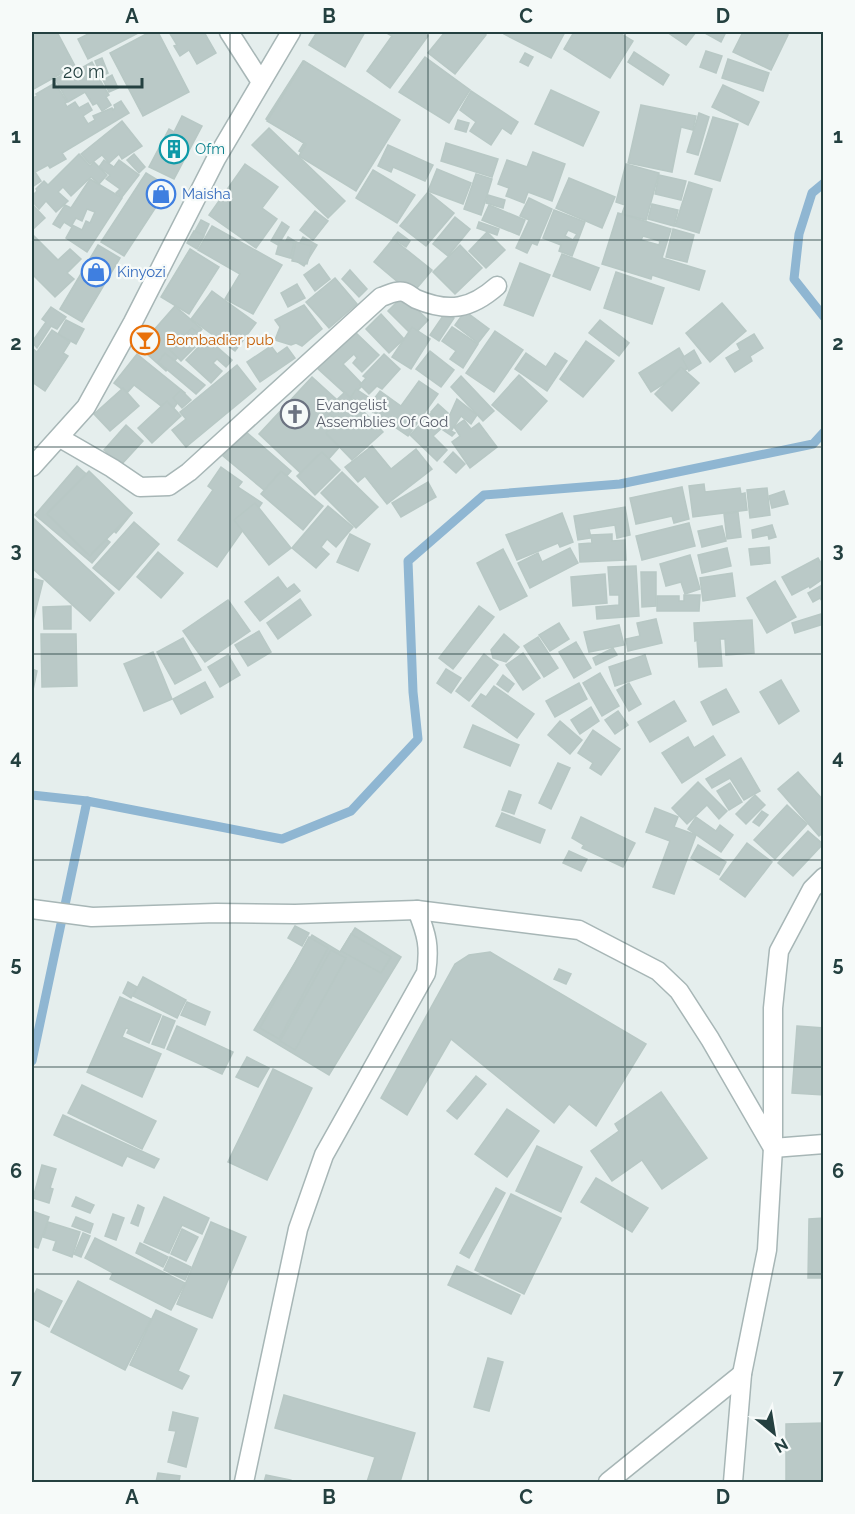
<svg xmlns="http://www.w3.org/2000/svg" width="855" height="1514" viewBox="0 0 855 1514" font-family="Raleway,sans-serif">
<rect width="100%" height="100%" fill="#e5eeed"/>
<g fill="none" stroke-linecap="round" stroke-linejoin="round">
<!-- stream -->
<g stroke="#8fb6d2" stroke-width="9">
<polyline points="824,183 812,193 799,234 794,279 824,317"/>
<polyline points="32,795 87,801 282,839 351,811 418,739 413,692 408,561 484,495 620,484 813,444 824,432"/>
<polyline points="32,1061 87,801"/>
</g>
</g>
<!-- building -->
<g fill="#bac9c7" stroke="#b8c8c5" stroke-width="1.5" fill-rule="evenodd">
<polygon points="32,32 57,32 75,66 32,90"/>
<polygon points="92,32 140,32 88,59 78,39"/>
<polygon points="150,32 158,32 189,92 143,116 110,53"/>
<polygon points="169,32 204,32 216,53 197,64 189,50 180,56 174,46 177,45"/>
<polygon points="317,32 365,32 345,67 309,45"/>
<polygon points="385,32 422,32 428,36 390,88 367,71 392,36"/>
<polygon points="445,32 482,32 486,35 455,74 428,53"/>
<polygon points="505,32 565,32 551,58 504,34"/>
<polygon points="574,32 618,32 633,41 610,78 564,49"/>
<polygon points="667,32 696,32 686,45"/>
<polygon points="703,32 726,32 721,42"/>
<polygon points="743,32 781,32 788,35 771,70 733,52"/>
<polygon points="706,51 722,56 716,73 700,67"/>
<polygon points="634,52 669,75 663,85 628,62"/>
<polygon points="525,53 533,57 528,66 520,62"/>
<polygon points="425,57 470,90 449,123 399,92"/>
<polygon points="102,58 108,73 101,76 95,61"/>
<polygon points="728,59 769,73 763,91 722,78"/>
<path d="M303,61L398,121L356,187L299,151L304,143L266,119ZM335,105L368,126L355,147L322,126Z"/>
<polygon points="304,61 400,120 356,191 299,156 306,144 267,121"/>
<polygon points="92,62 100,76 97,78 98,81 100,80 109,95 106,97 111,105 102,111 97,103 93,105 85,92 68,102 55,79 76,67 78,70"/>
<polygon points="112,75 118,88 109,92 103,80"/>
<polygon points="55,83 67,102 65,103 67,107 75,102 79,108 88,103 92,110 83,116 88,124 95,120 93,116 112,108 113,110 115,108 114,105 121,101 129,113 62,153 66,159 50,168 48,165 35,172 41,181 32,187 32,99 38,95 36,94"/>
<polygon points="723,85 759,102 748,125 712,107"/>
<polygon points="551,90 599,112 583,146 535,124"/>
<polygon points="471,91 518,122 511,134 502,128 491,145 470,131 476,122 460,110"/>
<polygon points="641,105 696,116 693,130 681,127 672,172 628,163"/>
<polygon points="699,113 709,117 698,155 687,152"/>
<polygon points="182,116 202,126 174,179 149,167 169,129 174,132"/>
<polygon points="713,117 738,124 720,181 695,174"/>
<polygon points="458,120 469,123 466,132 455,129"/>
<polygon points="122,121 142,146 122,159 119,154 109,163 102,155 90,164 81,154"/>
<polygon points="269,128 345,201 328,218 252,145"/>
<polygon points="446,143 498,159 492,177 441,161"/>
<polygon points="388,145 433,165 425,181 393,167 391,172 378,166"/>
<polygon points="533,152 565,164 552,201 528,192 524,203 506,196 509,188 498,184 507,160 527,167"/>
<polygon points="79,154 90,166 94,162 107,175 99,184 91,177 71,196 63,187 58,192 68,201 56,212 46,201 39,209 32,201 32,196 37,191 36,189 44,181 48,185"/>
<polygon points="134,154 145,167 139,173 127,160"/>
<polygon points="104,160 114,167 119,160 139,175 122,197 116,193 120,189 106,179 110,175 99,167"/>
<polygon points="245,164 278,187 262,208 277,219 256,248 209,215"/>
<polygon points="626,164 659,173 646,220 622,214 625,205 616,202"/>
<polygon points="437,169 471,183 463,204 428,191"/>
<polygon points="373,170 415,195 397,223 356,198"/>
<polygon points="146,173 169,187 124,256 101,242"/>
<polygon points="476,174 492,179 481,215 464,209"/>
<polygon points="659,175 686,181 681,200 655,194"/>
<polygon points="569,178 615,197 602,228 556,208"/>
<path d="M90,179L122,198L87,252L66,238L72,227L64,222L60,228L53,224L65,205L71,208ZM87,209L95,212L90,223L86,221L82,230L72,225L76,218L82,221Z"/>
<polygon points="689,182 712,189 699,233 675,226"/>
<polygon points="428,192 454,213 426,246 400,226"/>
<polygon points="488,195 505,200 503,208 486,203"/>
<polygon points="529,198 552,209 537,245 532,243 527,253 516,248 529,220 520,216"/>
<polygon points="32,204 45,218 32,230"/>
<polygon points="652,204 678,210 674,226 648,219"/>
<polygon points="489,205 525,220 519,235 482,220"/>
<path d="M554,210L585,222L572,256L559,251L561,245L543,238ZM568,230L577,234L573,240L565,236Z"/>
<polygon points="315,211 328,221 313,240 300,230"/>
<path d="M618,213L671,229L662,258L705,271L699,290L652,275L651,279L602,264ZM643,236L660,241L659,245L641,240Z"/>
<polygon points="455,217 470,229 448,256 433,244"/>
<polygon points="201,220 209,224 204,235 195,231"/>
<polygon points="282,222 289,227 278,245 271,241"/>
<polygon points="479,222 499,229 497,235 477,228"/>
<polygon points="212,226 282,265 253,314 225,299 240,274 198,250"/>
<polygon points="673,229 694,235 687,262 666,257"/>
<polygon points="194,231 204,236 197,249 187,243"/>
<polygon points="398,232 410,241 406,247 393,238"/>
<polygon points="487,232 505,250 486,268 469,251"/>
<polygon points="33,235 58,260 70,249 81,259 67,273 74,279 55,297 32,274 32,237"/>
<polygon points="288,237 299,244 303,237 317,245 304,266 280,251"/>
<polygon points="393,239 432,270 412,294 374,262"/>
<polygon points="280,240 294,243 290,258 276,254"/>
<polygon points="296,242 312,246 307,264 292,261"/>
<polygon points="98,245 120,258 82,322 60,309"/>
<polygon points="460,245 482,268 455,294 433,272"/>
<polygon points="190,249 219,267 189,314 161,297"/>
<polygon points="562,254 599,268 590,290 553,276"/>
<polygon points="520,263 550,275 533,316 504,305"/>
<polygon points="319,264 330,279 315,291 304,275"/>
<polygon points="350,270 367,289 359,297 342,279"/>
<polygon points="616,272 664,288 652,324 604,308"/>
<polygon points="335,278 357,304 329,328 306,302"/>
<polygon points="297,284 305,298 288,307 281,293"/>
<polygon points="212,291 256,323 235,351 191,319"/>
<polygon points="403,296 428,320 413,336 388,311"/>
<polygon points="722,303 746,331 710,362 686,333"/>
<polygon points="304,305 322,329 302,346 296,343 291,345 275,340 280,327 275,320"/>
<polygon points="175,306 202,329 166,371 139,347"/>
<polygon points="51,307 66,317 57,329 51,326 37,348 32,342 46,322 42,319"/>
<polygon points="465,311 489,329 478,343 455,325"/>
<polygon points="445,313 454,318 439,341 430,335"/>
<polygon points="381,314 404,339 389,353 366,329"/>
<polygon points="66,320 84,329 76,344 58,334"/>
<polygon points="600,320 629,343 619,356 589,333"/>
<polygon points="412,327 430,339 411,369 392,357"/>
<polygon points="452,327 478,344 463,368 450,359 456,351 442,341"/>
<polygon points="192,328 204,338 181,361 170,350"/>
<polygon points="52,330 70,342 63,353 68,356 45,391 32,382 34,374 32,372 32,348 37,352"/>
<polygon points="354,331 379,355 362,372 353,363 357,358 354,354 343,364 363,385 350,398 317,368"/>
<polygon points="495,331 523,350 494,392 466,373"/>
<polygon points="754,334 763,348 750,356 752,361 735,372 726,358 740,350 737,344"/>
<polygon points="207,338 232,360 226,367 217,359 213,363 222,371 211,383 186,360"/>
<polygon points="586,341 614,361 583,397 560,379"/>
<polygon points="271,346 277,354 287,347 295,358 260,382 247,362"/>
<polygon points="679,348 690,367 651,392 639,373"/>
<polygon points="694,350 701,363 689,371 682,358"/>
<polygon points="430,351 454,370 441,387 416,369"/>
<polygon points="165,353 205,385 196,394 158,362"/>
<polygon points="526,353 546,367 555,353 567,361 547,391 515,369"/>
<polygon points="137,354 185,393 170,413 134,385 127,393 114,383"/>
<polygon points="384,354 400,369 382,389 377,386 369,394 360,385 366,378 363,376"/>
<polygon points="237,365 256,389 186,447 172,430 186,419 180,412"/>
<polygon points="681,367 699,383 672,411 655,394"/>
<polygon points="519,375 547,401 521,430 492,405"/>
<polygon points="461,376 494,411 483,421 451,387"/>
<polygon points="312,377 346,408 326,429 342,444 309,481 259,434"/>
<polygon points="419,381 438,394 408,436 367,408 380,391 401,406"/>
<polygon points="123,388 139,406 110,431 94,414"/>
<polygon points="356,389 371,399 366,407 351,397"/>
<polygon points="181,390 191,400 182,408 173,398"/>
<polygon points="345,392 383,432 352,460 326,433 333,426 330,423 334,419 326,410"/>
<polygon points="457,399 477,415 471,424 461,416 451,431 455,433 452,436 443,430"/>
<polygon points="167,401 181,416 152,443 138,428"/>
<polygon points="438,404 448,413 441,420 431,412"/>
<polygon points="431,413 444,426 433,436 447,450 437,461 410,435"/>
<polygon points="464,420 471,429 479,423 497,447 470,468 452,442 460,436 454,427"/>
<polygon points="126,425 143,441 121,465 104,450"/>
<polygon points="245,431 291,471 270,495 223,456"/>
<polygon points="372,446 391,469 416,449 432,469 387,504 365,476 358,482 345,467"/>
<polygon points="322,452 340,470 315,495 297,476"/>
<polygon points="453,452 465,464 456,473 444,462"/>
<path d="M77,466L132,513L116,533L108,526L101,535L110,542L92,563L35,515ZM92,508L101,516L92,526L83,518Z"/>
<polygon points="221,467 242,482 238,487 262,503 217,567 178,540 213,490 208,486"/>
<polygon points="89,471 132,513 90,556 47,514"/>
<polygon points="281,471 323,506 303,530 261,494"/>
<polygon points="342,472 378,507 356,528 321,493"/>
<polygon points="428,482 436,497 401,517 392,503"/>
<polygon points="704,484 705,492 740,488 741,494 745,493 747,510 693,517 689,486"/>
<polygon points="682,487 689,519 674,523 672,516 636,524 630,498"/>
<polygon points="767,488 770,515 750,518 747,490"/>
<polygon points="784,491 788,504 772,508 769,496"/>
<polygon points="255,503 291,548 269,565 234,520"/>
<polygon points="328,506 353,527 336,547 327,539 321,547 329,554 316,568 292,548"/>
<polygon points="625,507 630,535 617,538 615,525 589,529 591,538 578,540 574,516"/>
<polygon points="738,512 741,537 727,539 724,514"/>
<polygon points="562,513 573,542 560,547 558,543 517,560 506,535"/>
<polygon points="32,517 114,593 90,621 32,568"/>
<polygon points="134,522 159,544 119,590 93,568"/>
<polygon points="689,523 695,546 642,560 636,536"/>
<polygon points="772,525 776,537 769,539 768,535 753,538 752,530"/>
<polygon points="722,526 726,541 702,547 698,531"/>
<polygon points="350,534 370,544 358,571 337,562"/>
<polygon points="612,534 612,541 625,540 626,560 580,562 579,544 592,543 591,535"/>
<polygon points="769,547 770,563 751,565 749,549"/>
<polygon points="570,548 578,563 530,588 518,563 538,553 542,562"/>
<polygon points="727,548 731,566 702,573 698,555"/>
<polygon points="503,549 527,596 500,610 477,563"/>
<polygon points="158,552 183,573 161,598 137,577"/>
<polygon points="690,555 700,589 685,594 681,582 666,586 660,564"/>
<polygon points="818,558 824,568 824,578 810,588 809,586 792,595 782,577"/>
<polygon points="636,566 639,616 597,619 596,607 619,605 619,595 610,595 608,567"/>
<polygon points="641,572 656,572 656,606 642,607"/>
<polygon points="732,573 735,596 703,601 700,578"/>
<polygon points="605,574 607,603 573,606 571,577"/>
<polygon points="278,577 287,589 294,584 300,591 260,621 245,602"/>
<polygon points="32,578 43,581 33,621 32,621"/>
<polygon points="775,581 796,617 767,633 747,598"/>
<polygon points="824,584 824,604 820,598 813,602 808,593"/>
<polygon points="684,595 700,595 699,611 657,611 657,596 679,596 679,601 684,601"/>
<polygon points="300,599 311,615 278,639 267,623"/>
<polygon points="228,600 250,631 205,662 183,631"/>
<polygon points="71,606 71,629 44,629 43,607"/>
<polygon points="479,606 494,617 453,669 439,658"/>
<polygon points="824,613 824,624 795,633 792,623"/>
<polygon points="656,619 662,643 628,651 626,639 640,636 637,623"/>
<polygon points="752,620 754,653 726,655 725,639 720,639 722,666 699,667 697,640 695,641 694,623"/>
<polygon points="559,623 569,639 550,651 539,635"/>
<polygon points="619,625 624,645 589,652 584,632"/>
<polygon points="259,631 271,652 248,666 235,645"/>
<polygon points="41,634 76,634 77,686 42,687"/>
<polygon points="504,634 519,647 506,662 493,658 491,650"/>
<polygon points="538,637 558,668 544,677 524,646"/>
<polygon points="183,638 201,670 175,684 157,652"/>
<polygon points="576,642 591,668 574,678 559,652"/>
<polygon points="613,648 617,655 596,665 593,658"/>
<polygon points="153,652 172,699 144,711 124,664"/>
<polygon points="523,653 540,678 523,690 506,665"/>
<polygon points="484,654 498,665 469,701 456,691"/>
<polygon points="228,655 240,675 220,687 208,667"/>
<polygon points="645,655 651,674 615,686 609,667"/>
<polygon points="32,669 37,671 33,690 32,690"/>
<polygon points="446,669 461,678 451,693 437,683"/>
<polygon points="600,673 619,706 602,716 583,683"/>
<polygon points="503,675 514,684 508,692 497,684"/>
<polygon points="781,680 799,711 779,724 760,692"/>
<polygon points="205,682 213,697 181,714 173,699"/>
<polygon points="579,683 587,699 555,717 546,701"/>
<polygon points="629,683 641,704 629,711 617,690"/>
<polygon points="494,686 534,714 517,738 472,706 481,694 486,697"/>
<polygon points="726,689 739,712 713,725 701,702"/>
<polygon points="674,701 686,721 650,742 638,722"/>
<polygon points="591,707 599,721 580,734 571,720"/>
<polygon points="618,711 628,725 615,734 605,720"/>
<polygon points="560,721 582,740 570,754 548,735"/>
<polygon points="473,725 519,745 510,766 464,747"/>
<polygon points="593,730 620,749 601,775 590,768 593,763 578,753"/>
<polygon points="713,736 725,755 682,783 662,753 688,737 694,748"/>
<polygon points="741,758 760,791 744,800 730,778 712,788 706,779"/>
<polygon points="558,763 570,768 551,809 539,803"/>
<polygon points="798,772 824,801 824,832 819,836 778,789"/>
<polygon points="698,782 727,811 719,819 707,805 687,824 672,808"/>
<polygon points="730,783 742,802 729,810 717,791"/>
<polygon points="509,791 521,795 514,814 502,810"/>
<polygon points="755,795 765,805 746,824 736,814"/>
<polygon points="787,805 807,824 775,859 754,840"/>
<polygon points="655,808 678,817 674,827 696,835 674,894 653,887 670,841 646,832"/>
<polygon points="762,811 768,815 759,826 753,822"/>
<polygon points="502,813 545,830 540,843 496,826"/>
<polygon points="581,817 635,843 623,867 582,848 584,845 572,838"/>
<polygon points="696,817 716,831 720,825 733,835 721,852 688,829"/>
<polygon points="808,831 823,844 793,876 778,863"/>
<polygon points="747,843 772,862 745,897 720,879"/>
<polygon points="698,845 726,862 719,875 691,858"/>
<polygon points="569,851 587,859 581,871 563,863"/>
<polygon points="295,926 309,933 302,946 288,938"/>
<polygon points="355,928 401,957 329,1075 254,1030 312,935 340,952"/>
<polygon points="351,934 391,957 381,973 341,951"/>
<polygon points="309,937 328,948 279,1039 260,1028"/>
<polygon points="331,950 346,958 295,1050 280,1041"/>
<polygon points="490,952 646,1044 596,1126 569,1104 554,1123 451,1039 407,1115 381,1098 455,964 469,955"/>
<polygon points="559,969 571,974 566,984 554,979"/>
<polygon points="143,977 186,1000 177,1018 133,996"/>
<polygon points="128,982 137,987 131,998 123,993"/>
<polygon points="120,997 161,1015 149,1043 127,1033 129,1029 126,1028 122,1037 161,1054 142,1097 87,1072"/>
<polygon points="187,1002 210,1012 205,1025 181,1015"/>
<polygon points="163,1016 175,1021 164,1048 152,1044"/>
<polygon points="177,1026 233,1052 222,1074 167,1049"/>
<polygon points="797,1026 824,1028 824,1095 792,1093"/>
<polygon points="247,1057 269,1068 258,1087 236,1077"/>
<polygon points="273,1069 312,1088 267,1180 228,1162"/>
<polygon points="476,1076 486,1084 457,1119 447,1111"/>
<polygon points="82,1085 156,1121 142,1149 68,1113"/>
<polygon points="661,1092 707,1158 662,1189 642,1160 612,1181 591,1151 619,1131 615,1124"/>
<polygon points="507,1109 539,1131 507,1177 475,1154"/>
<polygon points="63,1115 159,1159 154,1168 127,1156 122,1166 54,1135"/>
<polygon points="537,1146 582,1167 561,1212 516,1191"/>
<polygon points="42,1165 56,1169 50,1188 53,1189 49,1203 33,1198"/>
<polygon points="596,1178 648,1208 632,1232 581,1202"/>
<polygon points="496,1188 505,1193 469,1258 460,1253"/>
<polygon points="511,1194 561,1218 524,1294 475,1270"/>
<polygon points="76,1197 94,1205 90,1213 72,1206"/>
<polygon points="164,1197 209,1218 202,1234 182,1225 169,1253 144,1242"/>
<polygon points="138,1205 144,1208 138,1226 131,1223"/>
<polygon points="32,1211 49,1217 38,1248 32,1246"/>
<polygon points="113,1214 124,1218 116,1240 105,1236"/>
<polygon points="76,1217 93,1224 90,1233 72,1226"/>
<polygon points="824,1218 824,1278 808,1278 809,1219"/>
<polygon points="48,1222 80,1232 72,1257 53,1250 56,1241 43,1237"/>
<polygon points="211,1222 246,1237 212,1318 177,1304"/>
<polygon points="182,1229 198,1237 186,1261 171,1254"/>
<polygon points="83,1233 90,1236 81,1257 74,1254"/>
<polygon points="95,1238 185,1283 171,1310 110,1279 113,1273 85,1258"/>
<polygon points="140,1243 168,1257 163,1267 136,1253"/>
<polygon points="170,1257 191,1267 185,1280 164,1270"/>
<polygon points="457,1266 520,1295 511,1314 448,1285"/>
<polygon points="78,1281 151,1319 125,1370 51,1332"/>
<polygon points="37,1289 62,1301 49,1327 32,1318 32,1299"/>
<polygon points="156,1310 197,1329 178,1371 189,1376 182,1389 130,1365"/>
<polygon points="488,1358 503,1362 489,1411 474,1407"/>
<polygon points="284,1395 415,1433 400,1482 367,1482 375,1457 275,1428"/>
<polygon points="173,1412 198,1418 186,1467 168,1462 176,1431 169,1430"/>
<polygon points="824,1423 824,1482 786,1482 786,1424"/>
<polygon points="158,1473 180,1476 179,1482 156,1482"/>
<polygon points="266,1475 291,1480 291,1482 264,1482"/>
</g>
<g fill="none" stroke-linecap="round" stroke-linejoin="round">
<!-- service casing -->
<g stroke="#a7b6b6" stroke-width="21">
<polyline id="service" points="608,1482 742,1374"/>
</g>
<!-- minor casing -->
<g stroke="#a7b6b6" stroke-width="21">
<g id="minor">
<polyline points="229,32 261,82"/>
<path d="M60,438L112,468L140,487L169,486L189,472L381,297C388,295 396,290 404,292C408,293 412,297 416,299C449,313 471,309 497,286"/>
<polyline points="32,467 86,407 133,322 216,159 291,32"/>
<polyline points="32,909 92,917 216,913 295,914 417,910 579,930 658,971 679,991 710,1039 773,1148 824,1144"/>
<path d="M244,1482L298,1229L324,1155L426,973C430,947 427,935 417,910"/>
<polyline points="733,1482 742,1374 767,1250 773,1148 773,1008 779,951 812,889 824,877"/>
</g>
</g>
<!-- service -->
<use href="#service" stroke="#fff" stroke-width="18"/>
<!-- minor -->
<use href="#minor" stroke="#fff" stroke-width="18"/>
</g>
<!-- grid -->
<path fill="none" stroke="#244040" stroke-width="1.5" stroke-opacity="0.55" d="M230,32V1482M428,32V1482M625,32V1482M32,240H824M32,447H824M32,654H824M32,860H824M32,1067H824M32,1274H824"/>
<!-- icons -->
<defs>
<g id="building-ring" transform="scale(1.5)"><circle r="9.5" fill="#f6faf9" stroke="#0f9aa8" stroke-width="1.5"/><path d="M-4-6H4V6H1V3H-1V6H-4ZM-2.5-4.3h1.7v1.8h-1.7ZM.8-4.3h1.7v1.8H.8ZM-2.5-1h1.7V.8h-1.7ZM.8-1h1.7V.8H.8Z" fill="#0f9aa8"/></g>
<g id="shop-ring" transform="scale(1.5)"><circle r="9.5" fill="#f6faf9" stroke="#3f7fe0" stroke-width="1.5"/><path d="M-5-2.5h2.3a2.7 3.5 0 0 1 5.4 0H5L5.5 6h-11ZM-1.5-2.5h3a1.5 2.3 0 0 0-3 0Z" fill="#3f7fe0"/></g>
<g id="bar-ring" transform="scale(1.5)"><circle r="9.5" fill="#f6faf9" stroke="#e8710a" stroke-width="1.5"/><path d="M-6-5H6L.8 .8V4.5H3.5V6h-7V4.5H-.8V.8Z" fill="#e8710a"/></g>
<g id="church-ring" transform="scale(1.5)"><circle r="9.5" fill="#f6faf9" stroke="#6b7280" stroke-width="1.5"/><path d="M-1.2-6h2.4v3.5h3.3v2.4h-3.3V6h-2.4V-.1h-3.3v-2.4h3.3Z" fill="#6b7280"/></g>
</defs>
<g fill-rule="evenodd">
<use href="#building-ring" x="174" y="149"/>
<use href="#shop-ring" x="161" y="194"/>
<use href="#shop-ring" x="96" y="272"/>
<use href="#bar-ring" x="145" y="340"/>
<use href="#church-ring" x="295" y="414"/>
</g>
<g text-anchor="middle" stroke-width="4.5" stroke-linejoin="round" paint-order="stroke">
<!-- culture labels -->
<g font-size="15" fill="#0d838f" stroke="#f6faf9" text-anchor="start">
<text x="195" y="154">Ofm</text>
</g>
<!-- shop labels -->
<g font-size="15" fill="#366cbe" stroke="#f6faf9" text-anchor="start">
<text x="182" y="199">Maisha</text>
<text x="117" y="277">Kinyozi</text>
</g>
<!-- food labels -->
<g font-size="15" fill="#c56008" stroke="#f6faf9" text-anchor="start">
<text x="166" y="345">Bombadier pub</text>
</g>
<!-- worship labels -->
<g font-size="15" fill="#5b616d" stroke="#f6faf9" text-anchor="start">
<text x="316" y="410">Evangelist<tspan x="316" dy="17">Assemblies Of God</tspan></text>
</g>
</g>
<!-- border -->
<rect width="855" height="1514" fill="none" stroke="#f6faf9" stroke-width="66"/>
<!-- north arrow -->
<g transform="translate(774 1433) rotate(150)" stroke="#f6faf9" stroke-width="4.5" paint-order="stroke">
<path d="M0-4.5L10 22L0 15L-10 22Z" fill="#244040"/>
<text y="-9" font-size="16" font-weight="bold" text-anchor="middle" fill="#244040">N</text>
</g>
<!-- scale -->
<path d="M54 78v9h88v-9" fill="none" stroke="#244040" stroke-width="3"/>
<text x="63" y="78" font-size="18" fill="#244040" stroke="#f6faf9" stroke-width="4.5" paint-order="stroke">20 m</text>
<rect x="33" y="33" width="789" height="1448" fill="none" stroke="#244040" stroke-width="2"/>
<g font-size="20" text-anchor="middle" font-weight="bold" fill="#244040">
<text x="132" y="23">A</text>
<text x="329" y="23">B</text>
<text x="526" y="23">C</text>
<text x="723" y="23">D</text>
<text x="16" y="143">1</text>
<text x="838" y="143">1</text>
<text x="16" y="350">2</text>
<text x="838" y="350">2</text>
<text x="16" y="557">3</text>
<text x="838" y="557">3</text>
<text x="16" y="764">4</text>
<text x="838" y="764">4</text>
<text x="16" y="971">5</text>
<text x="838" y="971">5</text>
<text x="16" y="1178">6</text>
<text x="838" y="1178">6</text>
<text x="16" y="1384">7</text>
<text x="838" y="1384">7</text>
<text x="132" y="1504">A</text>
<text x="329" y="1504">B</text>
<text x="526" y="1504">C</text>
<text x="723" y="1504">D</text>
</g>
</svg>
